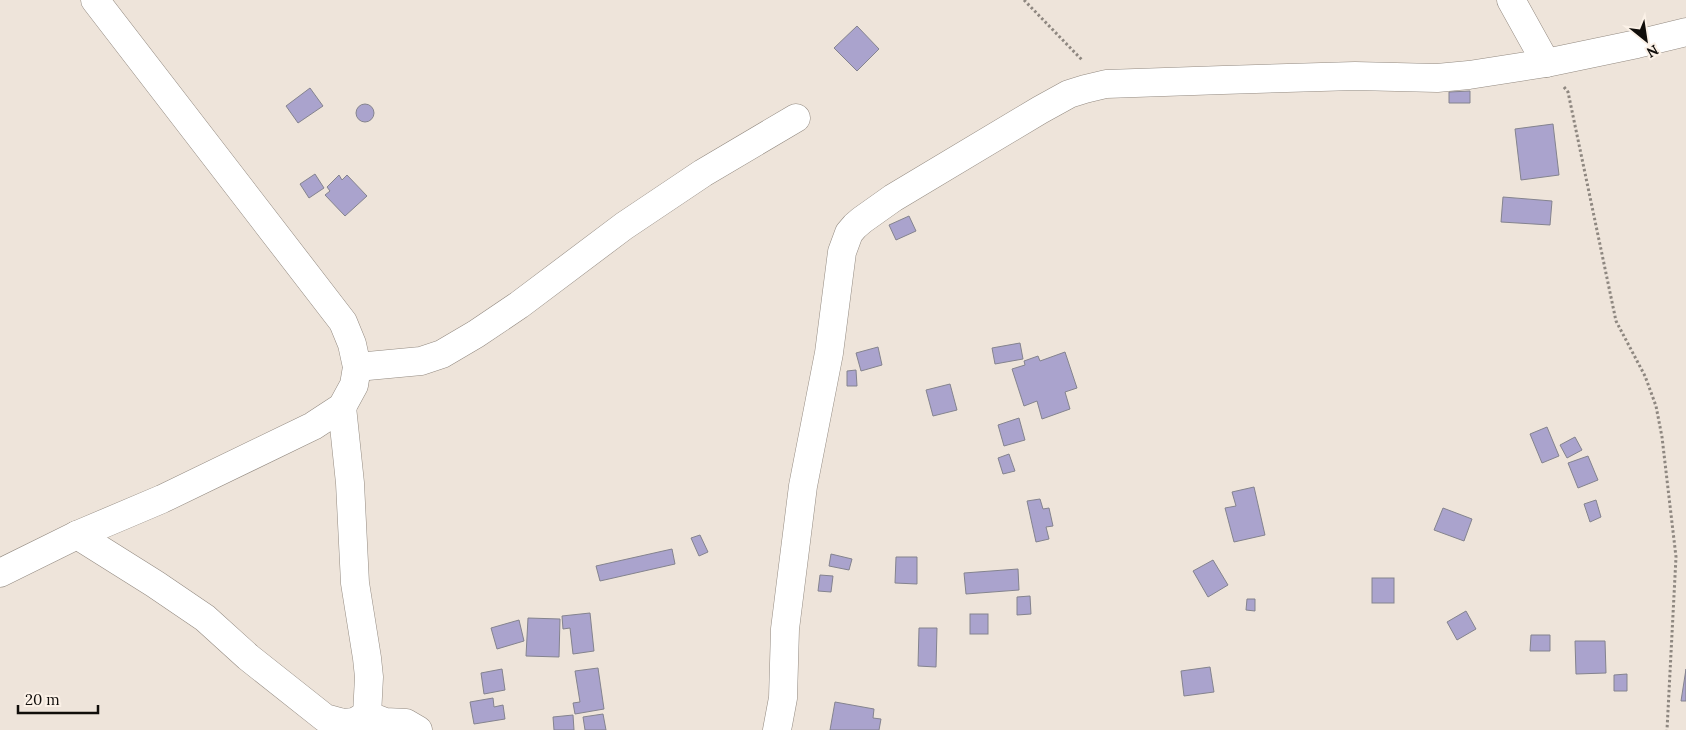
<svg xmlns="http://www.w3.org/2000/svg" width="1686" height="730" viewBox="0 0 1686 730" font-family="Lora,serif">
<rect width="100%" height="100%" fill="#eee4da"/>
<!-- building -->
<g fill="#aaa3cd" stroke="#84838e">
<polygon points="857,26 879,49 857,71 834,48"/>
<polygon points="310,88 323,106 298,123 286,106"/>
<polygon points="1470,91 1470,103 1449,103 1449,92"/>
<circle cx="365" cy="113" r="9"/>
<polygon points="1553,124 1559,175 1521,180 1515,129"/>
<polygon points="315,174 324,188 309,198 300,184"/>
<polygon points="339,175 342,180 347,175 367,196 345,216 325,195 330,191 327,187"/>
<polygon points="1503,197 1552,201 1550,225 1501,222"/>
<polygon points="909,216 916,231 896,240 889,225"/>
<polygon points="1020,343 1023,359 995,364 992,348"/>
<polygon points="878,347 882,365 861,371 856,353"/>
<polygon points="1065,352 1077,388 1065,392 1070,409 1042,419 1037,401 1024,406 1012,369 1025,365 1024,361 1038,356 1040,361"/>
<polygon points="856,370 857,386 847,386 847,371"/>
<polygon points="950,384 957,410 933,416 926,390"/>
<polygon points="1019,418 1025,440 1004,446 998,425"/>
<polygon points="1547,427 1559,456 1542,463 1530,434"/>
<polygon points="1575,437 1582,450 1567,458 1560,445"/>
<polygon points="1009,454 1015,471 1003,474 998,458"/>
<polygon points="1588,456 1598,480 1578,488 1568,463"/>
<polygon points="1254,487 1265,535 1234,542 1225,508 1236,506 1232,492"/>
<polygon points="1040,499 1043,509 1049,508 1053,526 1046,527 1049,539 1036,542 1027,501"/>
<polygon points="1596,500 1601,517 1590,522 1584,504"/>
<polygon points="1443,508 1472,519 1464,541 1434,530"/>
<polygon points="700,535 708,552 699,556 691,538"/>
<polygon points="672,549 675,564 600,581 596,566"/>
<polygon points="831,554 852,559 849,570 829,566"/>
<polygon points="896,557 917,557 917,584 895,583"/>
<polygon points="1213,560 1228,585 1208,597 1193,571"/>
<polygon points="1018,569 1019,590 966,594 964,573"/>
<polygon points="820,575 833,576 831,592 818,591"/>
<rect x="1372" y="578" width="22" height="25"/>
<polygon points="1030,596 1031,614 1017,615 1017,597"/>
<polygon points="1247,599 1255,599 1255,611 1246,610"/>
<polygon points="1466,611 1476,629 1457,640 1447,622"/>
<polygon points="590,613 594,651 573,654 570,628 563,629 562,616"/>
<rect x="970" y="614" width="18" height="20"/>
<polygon points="528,618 560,619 559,657 526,656"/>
<polygon points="519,620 524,641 497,649 491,628"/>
<polygon points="919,628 937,628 936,667 918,666"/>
<polygon points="1531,635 1550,635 1550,651 1530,651"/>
<polygon points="1575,641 1605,641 1606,673 1576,674"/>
<polygon points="1210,667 1214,692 1184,696 1181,671"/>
<polygon points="598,668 604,709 575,714 573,703 580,702 575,671"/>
<polygon points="502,669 505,690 484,694 481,673"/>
<polygon points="1686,669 1686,701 1681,701"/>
<polygon points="1627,674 1627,691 1614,691 1614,675"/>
<polygon points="493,698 494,707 503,705 505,719 474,724 470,702"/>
<polygon points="835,702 874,709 873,718 881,719 879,730 830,730"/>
<polygon points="603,714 606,730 585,730 583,717"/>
<polygon points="573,715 574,730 554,730 553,717"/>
</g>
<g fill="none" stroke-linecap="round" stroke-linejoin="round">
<!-- minor casing -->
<g stroke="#938a81" stroke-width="29">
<g id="minor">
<polyline points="1511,0 1546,63"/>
<polyline points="357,367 421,361 442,354 476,334 519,305 624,226 703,173 796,118"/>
<polyline points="342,407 350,483 355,583 367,658 369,677 367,715 385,722 406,723 418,730"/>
<polyline points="77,535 155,584 205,618 248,657 325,718 343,723 354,722 367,715"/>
<polyline points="0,573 77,535 162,499 313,426 342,407 354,385 357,367 352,344 343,322 95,0"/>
<polyline points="777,730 783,698 785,629 803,486 829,353 842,252 849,233 855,226 862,220 893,198 1040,110 1069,94 1085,89 1106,84 1223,80 1355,76 1437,78 1469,75 1546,63 1637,44 1686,32"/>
</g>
</g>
<!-- path -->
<g stroke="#8e8780" stroke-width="3" stroke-dasharray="2.5 2.5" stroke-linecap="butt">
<polyline points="1024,0 1083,61"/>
<polyline points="1564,87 1568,92 1616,321 1645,376 1656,406 1662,437 1676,557 1667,730"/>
</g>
<!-- minor -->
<use href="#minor" stroke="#fff" stroke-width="28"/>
</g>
<!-- north arrow -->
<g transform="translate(1646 40) rotate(150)" stroke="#fbf1e7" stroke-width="4" paint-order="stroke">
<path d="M0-4L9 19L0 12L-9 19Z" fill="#100d0a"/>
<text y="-8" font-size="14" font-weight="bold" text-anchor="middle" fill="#100d0a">N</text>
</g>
<!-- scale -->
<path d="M18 705v8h80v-8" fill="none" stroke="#100d0a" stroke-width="2.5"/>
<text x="25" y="705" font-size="15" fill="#100d0a" stroke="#fbf1e7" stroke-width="4" paint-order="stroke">20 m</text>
</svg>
